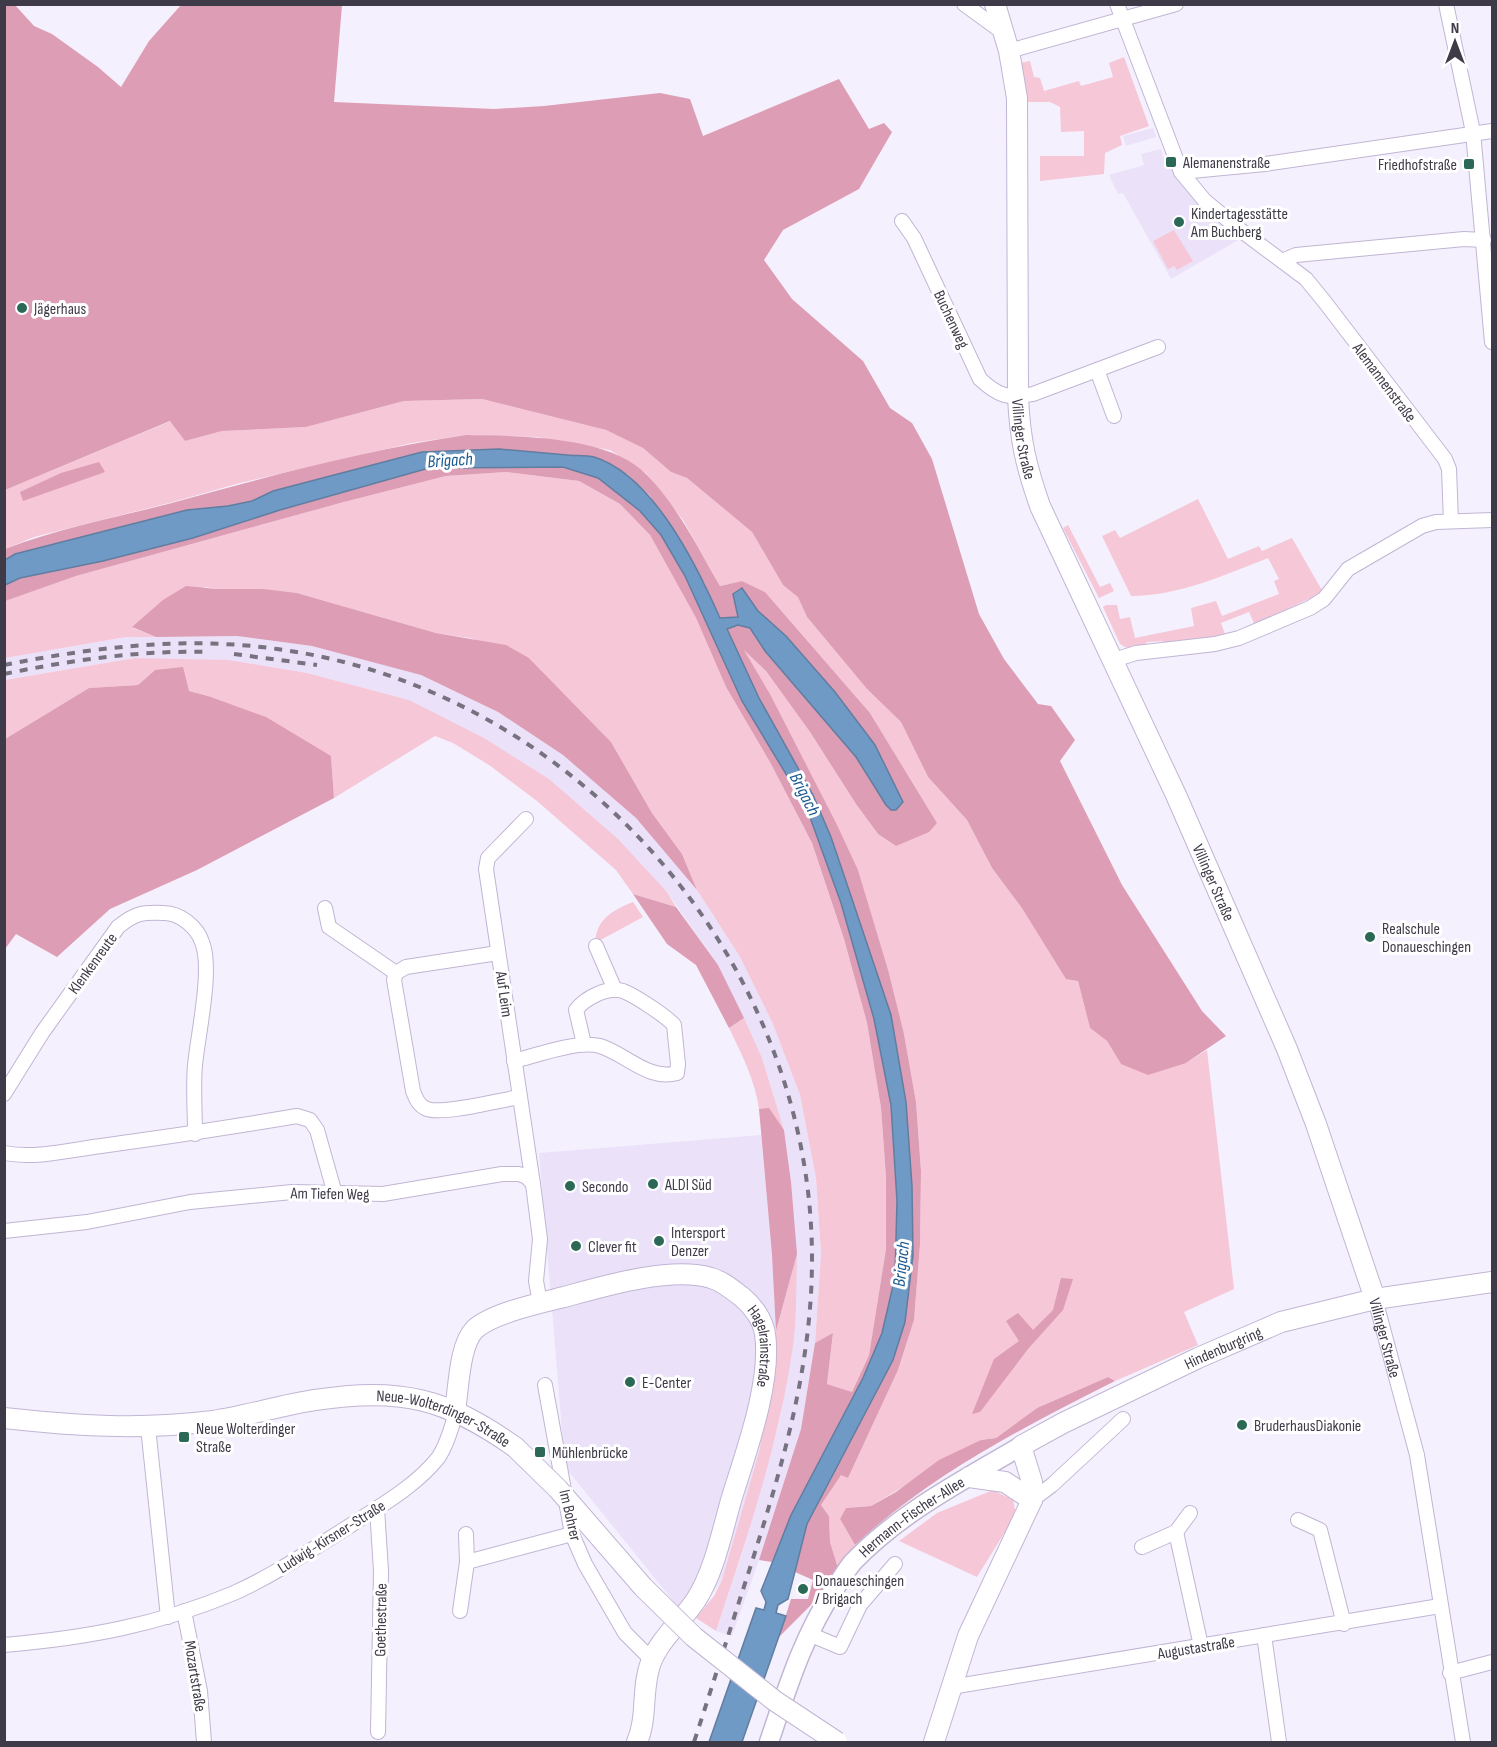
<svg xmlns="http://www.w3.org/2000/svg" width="1497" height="1747" viewBox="0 0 1497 1747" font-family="'Sofia Sans Condensed',sans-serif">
<rect width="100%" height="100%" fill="#f5f0fd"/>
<!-- built -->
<g fill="#ebe2fa">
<polygon points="1153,128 1156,137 1126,146 1123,136"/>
<polygon points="1161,149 1164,159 1171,157 1190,194 1240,239 1171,279 1123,193 1118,194 1109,175 1144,165 1141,154"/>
<polygon points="237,636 312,646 373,660 421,675 498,712 563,755 636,818 697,890 740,957 773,1024 800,1095 816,1178 821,1254 815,1343 801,1429 769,1532 732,1636 716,1631 742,1554 779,1423 793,1345 791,1182 784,1130 762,1058 718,965 667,892 409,700 307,673 135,658 5,680 5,658 126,637"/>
<polygon points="761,1135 772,1255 776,1302 776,1366 759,1452 722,1580 713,1592 678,1607 565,1467 539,1153"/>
</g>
<!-- green -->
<g fill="#f6c7d7">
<path d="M1124,57L1149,126L1120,136L1122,145L1105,153L1104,174L1040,181V156H1084V131L1061,132L1060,107L1050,102H1028C1022,91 1024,76 1020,63L1030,61L1034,77L1040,78L1044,91L1079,81L1081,86L1113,77L1109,63Z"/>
<polygon points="1174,230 1193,261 1177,270 1174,266 1168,269 1153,241"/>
<polygon points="482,399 606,430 643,448 671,472 687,478 752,532 783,585 798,596 807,617 867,689 901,722 928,777 967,820 992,868 1078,981 1090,1028 1107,1041 1121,1064 1186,1063 1207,1050 1234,1289 1184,1312 1198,1345 1115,1381 1108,1377 1037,1408 996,1438 981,1440 871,1506 846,1508 840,1519 855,1545 838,1568 830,1542 829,1516 821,1505 841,1474 848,1478 898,1370 914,1320 920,1245 921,1171 916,1102 904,1034 858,870 770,694 742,647 766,671 810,732 856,804 878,834 896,846 937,823 870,713 765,592 742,581 720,586 683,520 646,473 610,450 537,437 466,435 412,443 240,483 169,503 34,537 5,549 5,490 171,421 185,441 222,431 306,427 404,401"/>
<polygon points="506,472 579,481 620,504 650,535 696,618 726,687 771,764 812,843 844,939 867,1023 881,1108 886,1177 886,1249 869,1355 852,1392 827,1384 833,1334 815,1343 821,1254 816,1178 800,1095 773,1024 740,957 697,890 682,854 652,813 611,742 529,658 470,638 436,633 297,593 217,589 205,587 133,628 156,637 126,637 5,658 4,601 6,600 76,576 344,502 446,476"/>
<path d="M1198,499L1228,559L1259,546L1262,551L1292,538L1323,592L1255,625L1249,612L1221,623L1226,637L1167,647L1163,641L1147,642L1142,648H1127L1120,644L1103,607L1106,605H1117L1120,619L1130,617L1135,638L1194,626L1191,608L1216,601L1222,616L1279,594L1274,581L1279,579L1268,558C1225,575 1178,596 1131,596L1102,536L1115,530L1120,538Z"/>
<polygon points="1068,525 1100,587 1110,583 1114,591 1099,598 1063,528"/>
<polygon points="135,658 228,660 307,673 409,700 484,738 549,779 618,839 667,892 676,907 633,894 616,870 537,801 489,765 453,743 435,736 334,798 331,756 208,696 189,691 155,670 138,685 89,688 5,739 5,680"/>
<path d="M633,902L643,917L595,943C596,919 613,910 633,902Z"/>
<path d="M744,1018L762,1058L784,1130L769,1109H759C755,1080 742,1055 729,1028Z"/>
<path d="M797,1254C796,1285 797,1316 793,1346C779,1444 747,1538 716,1631L696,1618L714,1596L722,1580L759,1452L776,1366V1331Z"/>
<polygon points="993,1490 1013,1500 1016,1514 977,1577 899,1541 937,1513"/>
</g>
<!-- forest -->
<g fill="#dd9db4">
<polygon points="181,5 342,5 334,102 494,109 544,106 660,93 690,99 703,136 839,79 869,129 884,123 892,132 859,189 783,230 764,260 792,299 863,361 890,408 912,423 932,459 979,614 1004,659 1038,704 1051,706 1075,740 1060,761 1122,885 1202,1011 1226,1036 1186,1063 1148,1075 1121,1064 1107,1041 1090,1028 1078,981 1066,979 1022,908 992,868 967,820 928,777 901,722 867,689 807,617 798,597 783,585 752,532 687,478 671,472 643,448 606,430 482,399 404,401 306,427 222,431 185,441 170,421 5,490 5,5 15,5 34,26 52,34 98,67 121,87 149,41"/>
<path d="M466,435C517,436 609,435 647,475C678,507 698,548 720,586L742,581L765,592L870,713L937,823L929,832L896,846L878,834L856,804L810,732L766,671L744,650L770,694L837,825L858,870L888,970L904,1034L916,1102L921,1171L920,1245L914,1320L898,1370L848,1478L841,1475L821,1505L829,1516L830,1542L838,1568L810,1606L779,1637L791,1599H808L813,1580L795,1572L807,1524L893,1360L913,1255L912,1186L906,1102L853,902L831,837L813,795L759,698L727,629L737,624L750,628L765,651L856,757L886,805L786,636L758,611L742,589L738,617L721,619L705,584L682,545L650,496L627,474L499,449L273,491L252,501L15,554L5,560V549C57,529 113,518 168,504C266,477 365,450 466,435Z"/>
<polygon points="99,462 105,472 23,501 20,492 61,473"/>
<polygon points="491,466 563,467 598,478 640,511 661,535 685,576 742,701 807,809 841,903 874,1019 891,1105 897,1201 895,1277 882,1333 863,1378 791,1515 772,1562 759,1560 801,1429 815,1343 833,1333 827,1384 852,1392 869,1355 886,1249 886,1177 881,1108 867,1023 844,939 812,843 771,764 726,687 696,618 650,535 620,504 579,481 506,472 446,476 344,502 76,576 5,601 5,585 20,578 103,561 193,538 280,510 429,468"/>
<polygon points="186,586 217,589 263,589 297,593 436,633 506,645 529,658 611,742 652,813 682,854 697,890 636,818 563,755 498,712 421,675 312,646 237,636 156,637 132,627 163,600"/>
<polygon points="183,667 189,691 208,696 266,717 331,756 334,798 197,870 110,909 57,957 16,934 5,949 5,739 89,688 138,685 155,670"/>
<polygon points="633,894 676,907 718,965 744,1018 729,1028 696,965 667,944"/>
<polygon points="769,1108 784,1130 791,1182 797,1254 776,1331 772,1255 759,1109"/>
<polygon points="1061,1278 1073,1279 1063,1310 1028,1349 980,1412 972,1414 994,1359 1019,1341 1006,1321 1018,1313 1033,1330 1053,1310"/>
<path d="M1108,1377L1115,1381C1024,1427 930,1475 855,1545L840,1519L846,1508L871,1506L896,1492L939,1460L981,1440L996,1438L1037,1408Z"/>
</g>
<!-- water -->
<path fill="#6f9ac6" stroke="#617da0" stroke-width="1.5" d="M499,449C521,451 544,453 567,455C575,456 586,455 594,457C653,475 697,566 720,618L738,617L733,594L742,588L758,611L786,636L835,692L875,745L903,802L896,810H891L886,805L856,757L765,651L750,628L738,625L727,629L759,698L813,795L831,837L853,902L891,1015L906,1102L912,1186L913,1255L905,1322L893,1360L807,1524L788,1599L778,1605L776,1613L786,1616L742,1742H709L756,1608L764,1610L766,1602L761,1591L791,1515L863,1378L882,1333L895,1277L897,1201L891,1105L874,1019L841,903L807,809L742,701L685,576L661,535L640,511L598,478L563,467L429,468L280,510L193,538L103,561L20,578L5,585V560L15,554L187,510L228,506L252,501L273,491L422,452Z"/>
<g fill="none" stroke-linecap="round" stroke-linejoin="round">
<!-- minor casing -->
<g stroke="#c1b5d4" stroke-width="16">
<g id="minor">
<polyline points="964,4 997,28 1003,27"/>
<polyline points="1117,4 1181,172 1205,201 1239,229 1306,279 1324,301 1445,459 1449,469 1451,521"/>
<polyline points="1446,4 1473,132 1492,342"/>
<polyline points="1009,51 1176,4"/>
<polyline points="1181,172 1265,164 1492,131"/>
<path d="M902,221L914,238L980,379C998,396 1008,399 1033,394L1158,347"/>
<polyline points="1282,261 1296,255 1464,239 1484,240"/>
<polyline points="1097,370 1114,416"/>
<polyline points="1114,660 1136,653 1215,644 1239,638 1310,608 1324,599 1348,569 1422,526 1436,522 1492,520"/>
<polyline points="526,819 488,858 486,869 533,1184"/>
<polyline points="325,908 329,927 396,973"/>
<polyline points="596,946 615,990"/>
<path d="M498,953L406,967L396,973L394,980L413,1091C416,1099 419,1106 427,1109C444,1115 500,1100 520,1097"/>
<path d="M514,1061C538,1055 577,1040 600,1046C626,1054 648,1081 677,1073L678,1064L674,1025C666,1016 634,995 623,991C608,986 585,998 576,1010L584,1044"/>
<path d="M4,1094L42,1033L118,927C135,913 142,912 164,913C180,913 197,927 202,942C213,968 198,1034 195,1065C193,1087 195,1111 195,1134"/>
<path d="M4,1153C36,1159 70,1150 101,1146C167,1137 232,1127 297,1116L310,1120L317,1130L335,1194"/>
<polyline points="4,1231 87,1222 190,1202 292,1192 383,1194 502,1174 519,1174 527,1177 533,1184 540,1239 536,1281 540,1303"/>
<path id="s1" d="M1375,1299L1417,1455L1463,1742"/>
<polyline points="545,1385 572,1534 585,1564 625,1633 652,1660"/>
<polyline points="148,1427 168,1617"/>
<polyline points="1032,1500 1052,1485 1123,1419"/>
<polyline points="377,1508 381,1571 378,1732"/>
<polyline points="1298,1520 1320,1530 1344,1624"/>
<polyline points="1176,1532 1201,1646"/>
<polyline points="1142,1547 1176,1532 1190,1513"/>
<polyline points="467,1562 572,1534"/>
<polyline points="184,1611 200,1691 204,1742"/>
<polyline points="460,1611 467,1562 466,1534"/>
<polyline points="809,1634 840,1647 860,1605 895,1564"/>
<polyline points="1264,1635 1279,1742"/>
<path d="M4,1645C86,1638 158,1625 234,1593C274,1575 311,1550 348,1527C378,1507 415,1487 438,1458C447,1445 452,1427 456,1412"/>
<polyline points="1450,1673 1492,1662"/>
<polyline points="951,1687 1440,1606"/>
</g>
</g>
<!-- tertiary casing -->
<g stroke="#c1b5d4" stroke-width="21">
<g id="tertiary">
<path id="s2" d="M769,1742C787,1689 803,1636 835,1588C841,1580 846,1570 853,1562C901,1512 962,1481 1021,1446"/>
</g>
</g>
<!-- secondary casing -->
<g stroke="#c1b5d4" stroke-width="22">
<g id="secondary">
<path id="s3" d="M995,4L1009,51L1017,98L1018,397C1020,440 1026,466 1040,506L1176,795L1287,1049L1316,1124L1375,1299"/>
<path id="s4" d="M456,1412V1403C459,1382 460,1344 475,1329C493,1313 540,1303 564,1297C604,1286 671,1266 711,1278C722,1281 733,1290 742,1297C753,1306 763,1320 765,1334C772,1381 746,1452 732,1497C722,1531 715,1570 696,1600C682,1621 660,1639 651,1662C641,1688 648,1717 637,1742"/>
<path id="s5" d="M4,1418C76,1426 141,1430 213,1421C247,1416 281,1405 315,1400C401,1387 445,1398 515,1447"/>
<polyline points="969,1477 1005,1482 1032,1500"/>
<path id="s6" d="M934,1742L968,1636L1032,1500V1482L1021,1446L1063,1423L1198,1358L1281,1322L1375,1299L1492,1282"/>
</g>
</g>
<!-- minor -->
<use href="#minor" stroke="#fff" stroke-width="14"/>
<!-- tertiary -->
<use href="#tertiary" stroke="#fff" stroke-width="18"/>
<!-- secondary -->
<use href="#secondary" stroke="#fff" stroke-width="20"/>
<!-- rail -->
<g stroke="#77727f" stroke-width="4" stroke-dasharray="8 8" stroke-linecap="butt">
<polyline points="234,654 317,665"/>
<path d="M4,665C95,647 186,636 277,649C575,689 812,959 812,1259C812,1367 782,1467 750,1568C731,1626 713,1684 694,1742"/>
<path d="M4,674C72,660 141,650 210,652"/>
</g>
<!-- secondary-bridge casing -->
<g stroke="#c1b5d4" stroke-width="22" stroke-linecap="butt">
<polyline id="secondary-bridge" points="515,1447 558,1489 643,1587 694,1637 775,1701 837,1742"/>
</g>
<!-- secondary-bridge -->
<use href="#secondary-bridge" stroke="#fff" stroke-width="20"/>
</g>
<!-- markers -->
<g fill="#2b6956" stroke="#fff" stroke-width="2">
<rect x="1165" y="156" width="12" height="12" rx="3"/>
<rect x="1463" y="158" width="12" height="12" rx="3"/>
<circle cx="1179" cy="222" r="6"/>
<circle cx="22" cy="308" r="6"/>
<circle cx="1370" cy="937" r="6"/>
<circle cx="653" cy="1184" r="6"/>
<circle cx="570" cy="1186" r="6"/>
<circle cx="659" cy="1241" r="6"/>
<circle cx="576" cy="1246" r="6"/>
<circle cx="630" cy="1382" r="6"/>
<circle cx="1242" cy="1425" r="6"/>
<rect x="178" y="1431" width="12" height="12" rx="3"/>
<rect x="534" y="1446" width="12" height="12" rx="3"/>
<circle cx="803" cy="1589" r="6"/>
</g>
<g text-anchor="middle" stroke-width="6" stroke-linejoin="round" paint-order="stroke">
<!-- poi labels -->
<g font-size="16" fill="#3f3a47" stroke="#fff" text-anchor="start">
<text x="1183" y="168">Alemanenstraße</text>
<text x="1457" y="170" text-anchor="end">Friedhofstraße</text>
<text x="1191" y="219">Kindertagesstätte<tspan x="1191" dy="18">Am Buchberg</tspan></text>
<text x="34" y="314">Jägerhaus</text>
<text x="1382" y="934">Realschule<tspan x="1382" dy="18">Donaueschingen</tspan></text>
<text x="665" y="1190">ALDI Süd</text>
<text x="582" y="1192">Secondo</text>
<text x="671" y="1238">Intersport<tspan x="671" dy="18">Denzer</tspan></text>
<text x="588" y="1252">Clever fit</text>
<text x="642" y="1388">E-Center</text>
<text x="1254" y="1431">BruderhausDiakonie</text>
<text x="196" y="1434">Neue Wolterdinger<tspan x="196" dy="18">Straße</tspan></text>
<text x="552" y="1458">Mühlenbrücke</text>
<text x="815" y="1586">Donaueschingen<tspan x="815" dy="18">/ Brigach</tspan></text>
</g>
<!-- street labels -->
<g font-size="16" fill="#3f3a47" stroke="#fff">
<text transform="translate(952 319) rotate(65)" y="6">Buchenweg</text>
<text transform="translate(1385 382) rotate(53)" y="6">Alemannenstraße</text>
<text dy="6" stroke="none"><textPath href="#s3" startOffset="438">Villinger Straße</textPath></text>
<text dy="6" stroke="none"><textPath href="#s3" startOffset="922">Villinger Straße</textPath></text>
<text transform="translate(92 963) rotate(-54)" y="6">Klenkenreute</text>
<text transform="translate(505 994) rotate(82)" y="6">Auf Leim</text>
<text transform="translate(330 1193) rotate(1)" y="6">Am Tiefen Weg</text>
<text dy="6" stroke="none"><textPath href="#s1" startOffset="40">Villinger Straße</textPath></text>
<text dy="6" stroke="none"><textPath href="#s4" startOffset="424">Hagelrainstraße</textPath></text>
<text dy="6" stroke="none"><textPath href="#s6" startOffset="542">Hindenburgring</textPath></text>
<text dy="6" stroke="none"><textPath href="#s5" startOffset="447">Neue-Wolterdinger-Straße</textPath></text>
<text transform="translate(571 1515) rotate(77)" y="6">Im Bohrer</text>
<text dy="6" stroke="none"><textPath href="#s2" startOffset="274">Hermann-Fischer-Allee</textPath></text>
<text transform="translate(331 1536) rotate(-32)" y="6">Ludwig-Kirsner-Straße</text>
<text transform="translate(380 1620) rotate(-89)" y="6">Goethestraße</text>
<text transform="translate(1196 1647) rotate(-9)" y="6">Augustastraße</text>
<text transform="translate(196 1676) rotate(81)" y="6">Mozartstraße</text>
</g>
<!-- water labels -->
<g font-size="18" font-style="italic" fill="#1a5991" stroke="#fff">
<text transform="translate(450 460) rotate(-4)" y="6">Brigach</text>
<text transform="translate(805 794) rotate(63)" y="6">Brigach</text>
<text transform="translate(901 1264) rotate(-84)" y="6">Brigach</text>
</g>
</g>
<!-- border -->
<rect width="1497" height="1747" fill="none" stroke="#3f3a47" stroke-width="12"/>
<!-- north arrow -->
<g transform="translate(1455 42)" stroke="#ffffff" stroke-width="4.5" paint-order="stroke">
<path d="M0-4.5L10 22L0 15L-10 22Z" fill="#3f3a47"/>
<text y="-9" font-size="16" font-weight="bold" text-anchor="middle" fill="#3f3a47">N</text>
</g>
</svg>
